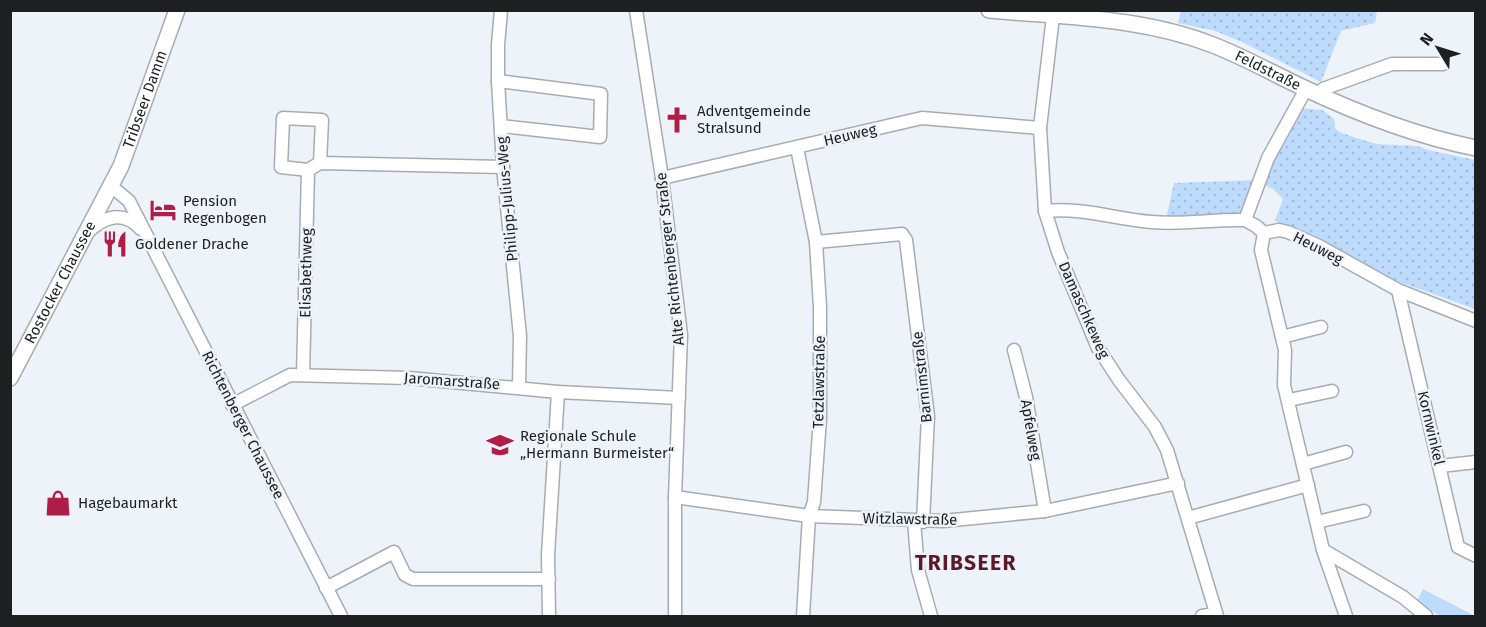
<svg xmlns="http://www.w3.org/2000/svg" width="1486" height="627" viewBox="0 0 1486 627" font-family="'Fira Sans',sans-serif">
<defs>
<pattern id="grass-dots" width="8" height="8" patternUnits="userSpaceOnUse" patternTransform="scale(1.5)"><rect width="8" height="8" fill="#bddbfd"/><path d="M2 2h.1M6 6h.1" fill="none" stroke="#a2bcd9" stroke-width="1.8" stroke-linecap="round"/></pattern>
</defs>
<rect width="100%" height="100%" fill="#eef3fa"/>
<!-- grass -->
<g fill="url(#grass-dots)">
<polygon points="1181,11 1181,10 1377,11 1375,23 1341,31 1321,82 1242,42 1215,31 1178,23"/>
<polygon points="1300,108 1322,110 1334,119 1335,128 1339,132 1353,137 1377,144 1417,146 1428,150 1475,160 1475,309 1397,281 1316,236 1275,221 1283,199 1273,189 1262,184 1285,133"/>
<polygon points="1257,180 1240,216 1166,219 1174,183"/>
</g>
<!-- green -->
<polygon fill="#bddbfd" points="1423,589 1475,616 1441,616 1416,603"/>
<g fill="none" stroke-linecap="round" stroke-linejoin="round">
<!-- minor casing -->
<g stroke="#a7acb3" stroke-width="15">
<g id="minor">
<polyline points="501,10 498,45 498,81 503,167 520,336 519,386"/>
<polyline points="636,10 662,178 681,335 675,497 675,616"/>
<polyline points="1053,16 1040,128 1045,211 1058,252 1098,348 1119,380 1155,427 1167,450 1217,616"/>
<polyline points="498,81 601,94 600,137 501,126"/>
<polyline points="1319,95 1323,89 1392,64 1443,64"/>
<polyline points="797,148 816,242 820,307 820,418 814,502 809,516 803,616"/>
<polyline points="308,170 281,167 283,118 322,120 320,163"/>
<polyline points="662,178 922,118 1040,128"/>
<polyline points="111,186 129,201 341,616"/>
<path d="M1045,211C1082,207 1115,219 1152,222C1183,225 1214,219 1245,220L1256,226L1264,233L1279,230L1288,232L1319,246L1398,290L1476,321"/>
<polyline points="1245,220 1268,158 1306,89"/>
<path d="M87,233C104,216 123,210 141,229"/>
<polyline points="1264,233 1261,250 1285,350 1284,385 1323,550 1403,597 1426,616"/>
<polyline points="816,242 902,234 906,240 928,416 923,522"/>
<polyline points="1398,290 1458,547 1476,556"/>
<polyline points="1282,337 1321,327"/>
<polyline points="1014,350 1026,397 1045,511"/>
<polyline points="303,375 308,170 320,163 503,167"/>
<polyline points="1289,400 1332,391"/>
<polyline points="232,405 290,375 409,378 558,392 679,398"/>
<polyline points="1303,464 1346,452"/>
<polyline points="1440,466 1476,462"/>
<polyline points="675,497 809,516 943,521 1045,511 1178,483"/>
<polyline points="1188,518 1308,485"/>
<polyline points="914,521 918,570 931,616"/>
<polyline points="1317,522 1364,511"/>
<polyline points="1323,550 1346,616"/>
<polyline points="326,588 394,552 405,575 413,579 549,579"/>
<polyline points="549,616 548,555 558,392"/>
<polyline points="1202,616 1216,614"/>
</g>
</g>
<!-- major casing -->
<g stroke="#a7acb3" stroke-width="18">
<g id="major">
<path id="s1" d="M989,10C1065,17 1142,17 1213,45C1244,57 1274,74 1304,88C1359,114 1416,136 1476,148"/>
<path id="s2" d="M10,378L121,166L177,10"/>
</g>
</g>
<!-- minor -->
<use href="#minor" stroke="#fff" stroke-width="12"/>
<!-- major -->
<use href="#major" stroke="#fff" stroke-width="15"/>
</g>
<!-- icons -->
<defs>
<g id="church-bare" transform="scale(2.07)"><path d="M-1.2-6h2.4v3.5h3.3v2.4h-3.3V6h-2.4V-.1h-3.3v-2.4h3.3Z" fill="#b01e48" stroke="#eef3fa" stroke-width="2.5" paint-order="stroke"/></g>
<g id="hotel-bare" transform="scale(2.07)"><path d="M-6-4.5h1.5V1H6V5H4.5V3h-9V5H-6ZM-4 0a1.8 1.8 0 1 1 3.6 0ZM.5 0V-2.5h3Q6-2.5 6 0Z" fill="#b01e48" stroke="#eef3fa" stroke-width="2.5" paint-order="stroke"/></g>
<g id="restaurant-bare" transform="scale(2.07)"><path d="M-5-6h1v4h1v-4h1v4h1v-4h1v5L-1.5 .5V6h-2V.5L-5-1ZM5-6V6H3V1.5H1.5Q1.5-4 5-6Z" fill="#b01e48" stroke="#eef3fa" stroke-width="2.5" paint-order="stroke"/></g>
<g id="school-bare" transform="scale(2.07)"><path d="M0-5L7-2L0 1L-7-2ZM-4 1L0 2.5L4 1V4Q0 6-4 4Z" fill="#b01e48" stroke="#eef3fa" stroke-width="2.5" paint-order="stroke"/></g>
<g id="shop-bare" transform="scale(2.07)"><path d="M-5-2.5h2.3a2.7 3.5 0 0 1 5.4 0H5L5.5 6h-11ZM-1.5-2.5h3a1.5 2.3 0 0 0-3 0Z" fill="#b01e48" stroke="#eef3fa" stroke-width="2.5" paint-order="stroke"/></g>
</defs>
<g fill-rule="evenodd">
<use href="#church-bare" x="677" y="120"/>
<use href="#hotel-bare" x="163" y="210"/>
<use href="#restaurant-bare" x="115" y="244"/>
<use href="#school-bare" x="500" y="445"/>
<use href="#shop-bare" x="58" y="503"/>
</g>
<g text-anchor="middle" stroke-width="5" stroke-linejoin="round" paint-order="stroke">
<!-- street labels -->
<g font-size="15" fill="#1d1f21" stroke="#eef3fa">
<text dy="5" stroke="none"><textPath href="#s1" startOffset="288">Feldstraße</textPath></text>
<text dy="5" stroke="none"><textPath href="#s2" startOffset="310">Tribseer Damm</textPath></text>
<text transform="translate(850 135) rotate(-13)" y="5">Heuweg</text>
<text transform="translate(507 199) rotate(-95)" y="5">Philipp-Julius-Weg</text>
<text transform="translate(1318 248) rotate(27)" y="5">Heuweg</text>
<text transform="translate(670 259) rotate(-96)" y="5">Alte Richtenberger Straße</text>
<text transform="translate(306 273) rotate(-89)" y="5">Elisabethweg</text>
<text dy="5" stroke="none"><textPath href="#s2" startOffset="108">Rostocker Chaussee</textPath></text>
<text transform="translate(1084 310) rotate(66)" y="5">Damaschkeweg</text>
<text transform="translate(922 377) rotate(-96)" y="5">Barnimstraße</text>
<text transform="translate(452 381) rotate(4)" y="5">Jaromarstraße</text>
<text transform="translate(819 382) rotate(-89)" y="5">Tetzlawstraße</text>
<text transform="translate(243 425) rotate(63)" y="5">Richtenberger Chaussee</text>
<text transform="translate(1431 428) rotate(77)" y="5">Kornwinkel</text>
<text transform="translate(1031 430) rotate(80)" y="5">Apfelweg</text>
<text transform="translate(910 519) rotate(1)" y="5">Witzlawstraße</text>
</g>
<!-- poi labels -->
<g font-size="15" fill="#1d1f21" stroke="#eef3fa" text-anchor="start">
<text x="697" y="116">Adventgemeinde<tspan x="697" dy="17">Stralsund</tspan></text>
<text x="183" y="206">Pension<tspan x="183" dy="17">Regenbogen</tspan></text>
<text x="135" y="249">Goldener Drache</text>
<text x="520" y="441">Regionale Schule<tspan x="520" dy="17">„Hermann Burmeister“</tspan></text>
<text x="78" y="508">Hagebaumarkt</text>
</g>
<!-- district labels -->
<g font-size="21" font-weight="bold" letter-spacing="1.5" fill="#5e1928" stroke="#eef3fa">
<text x="966" y="570">TRIBSEER</text>
</g>
</g>
<!-- border -->
<rect width="1486" height="627" fill="none" stroke="#1d1f21" stroke-width="24"/>
<!-- north arrow -->
<g transform="translate(1438 48) rotate(308)" stroke="#eef3fa" stroke-width="4.5" paint-order="stroke">
<path d="M0-4.5L10 22L0 15L-10 22Z" fill="#1d1f21"/>
<text y="-9" font-size="16" font-weight="bold" text-anchor="middle" fill="#1d1f21">N</text>
</g>
</svg>
